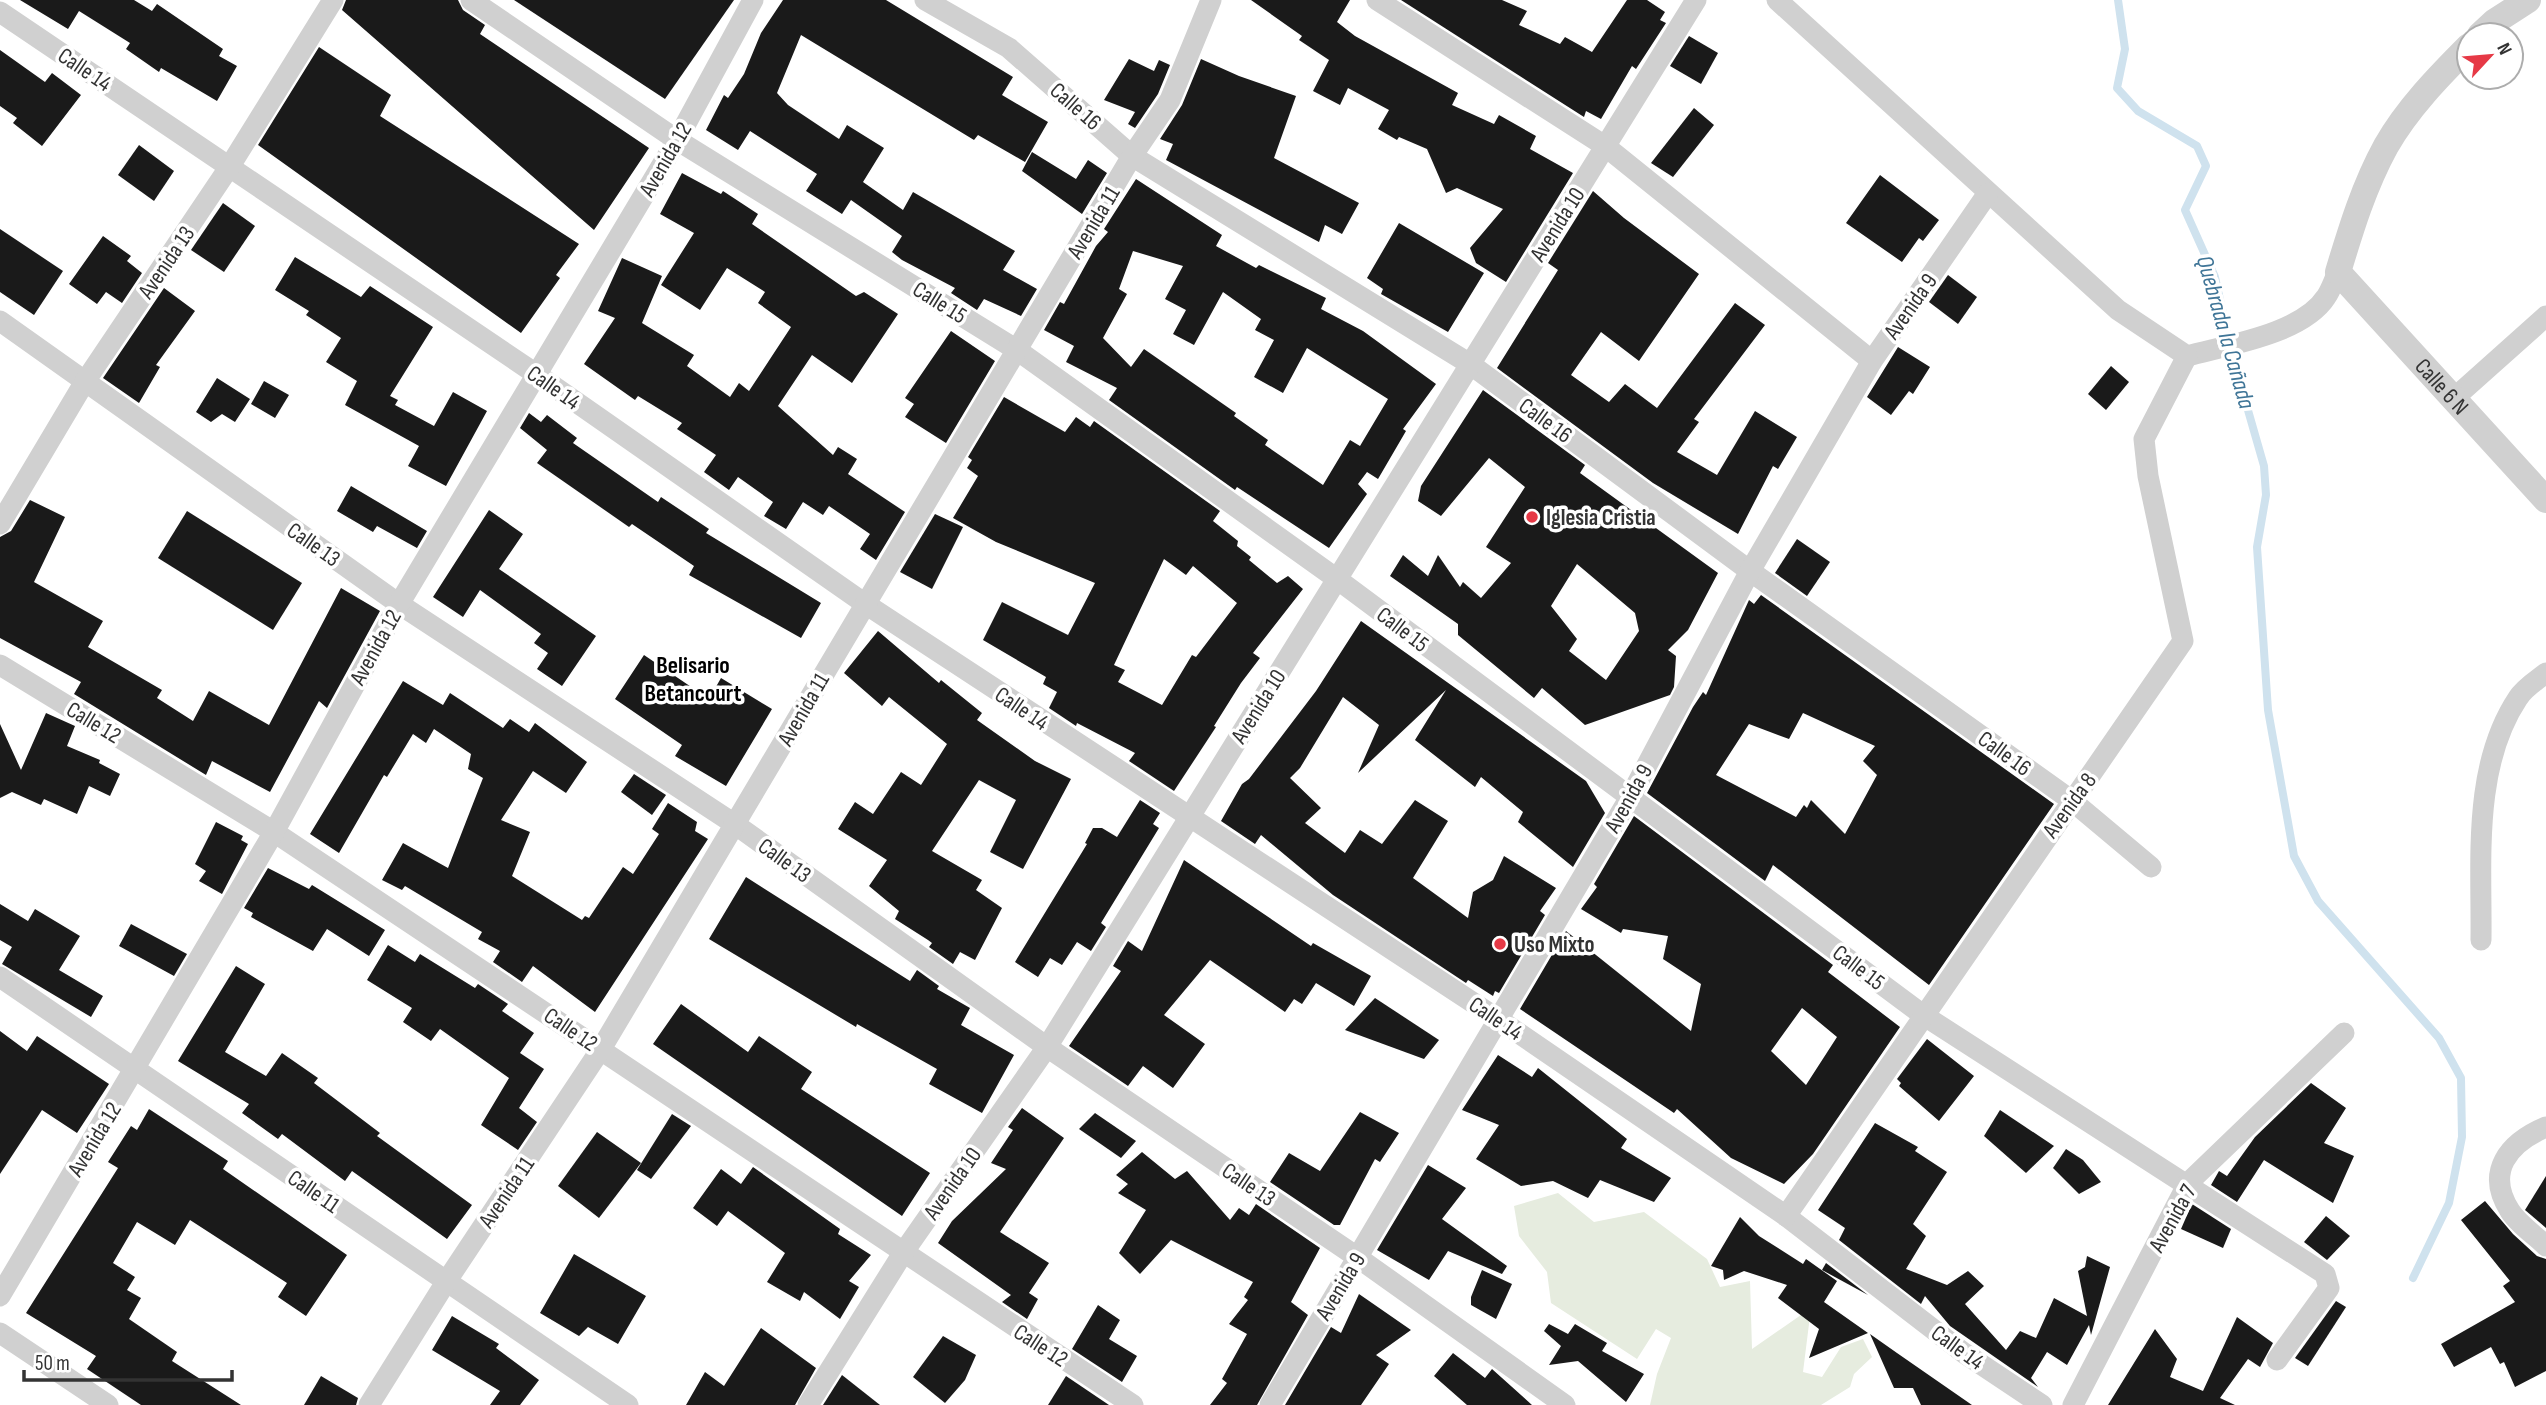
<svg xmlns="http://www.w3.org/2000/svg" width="2546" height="1405" viewBox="0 0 2546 1405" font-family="'Sofia Sans Condensed',sans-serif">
<rect width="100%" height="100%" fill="#fff"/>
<!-- green -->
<polygon fill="#e6ecdf" points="1558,1193 1594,1222 1644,1212 1707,1259 1720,1287 1750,1281 1752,1349 1811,1308 1803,1372 1822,1377 1841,1347 1863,1339 1872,1357 1854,1374 1850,1387 1821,1405 1650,1405 1657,1374 1671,1338 1656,1329 1637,1359 1551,1303 1547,1272 1519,1236 1514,1206"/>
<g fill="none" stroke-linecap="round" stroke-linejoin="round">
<!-- stream -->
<polyline stroke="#cfe2ee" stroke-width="8" points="2118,0 2125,49 2117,88 2138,111 2197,146 2206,166 2185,210 2215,277 2233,358 2264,466 2266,495 2257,547 2268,710 2294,856 2318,901 2439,1038 2461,1078 2462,1137 2449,1203 2413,1278"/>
</g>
<!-- building -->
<g fill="#1a1a1a" fill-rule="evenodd">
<polygon points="20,0 134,0 152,11 157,4 223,49 219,56 237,66 217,101 161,68 159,72 126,49 130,43 79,11 68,29"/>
<polygon points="346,0 458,0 463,10 485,25 480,34 649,148 594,230 342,10"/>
<polygon points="514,0 734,0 665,99"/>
<polygon points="783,0 886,0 1013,77 1002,95 1048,122 1025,162 978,135 974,140 801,35 777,93 788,105 839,139 847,125 884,148 863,182 903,210 913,192 1015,251 1003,270 1037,289 1021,316 984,299 977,310 951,293 955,288 902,260 892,252 902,236 851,200 842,214 806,191 817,174 750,131 738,150 706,130 724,95 728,98 744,74 761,33"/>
<polygon points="1251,0 1350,0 1337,22 1355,36 1458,93 1452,105 1494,124 1499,115 1536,136 1530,149 1573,173 1506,282 1476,263 1470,248 1503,209 1457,188 1446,193 1427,149 1399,137 1397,140 1378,129 1389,110 1348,88 1340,105 1313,91 1329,60 1299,40 1302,36"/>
<polygon points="1401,0 1502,0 1527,11 1519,25 1560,44 1565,37 1592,52 1627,0 1647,0 1665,12 1660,20 1666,23 1636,69 1632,66 1601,119 1586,111 1584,117"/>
<polygon points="1689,36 1718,53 1701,84 1670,66"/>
<polygon points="319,47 391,95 380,116 579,244 556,275 560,278 521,333 258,145"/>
<polygon points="0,50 45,82 52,73 81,95 42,146 13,123 17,118 0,106"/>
<polygon points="1129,59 1154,71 1159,60 1170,65 1158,94 1135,128 1128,124 1135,112 1104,100"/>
<polygon points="1201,59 1239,76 1296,96 1274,158 1359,203 1342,234 1325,225 1319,242 1166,160 1173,144 1160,139 1182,105"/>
<polygon points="1694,108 1714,125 1673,177 1651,163"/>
<polygon points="139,145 174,171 154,201 118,175"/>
<polygon points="1032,152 1076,179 1088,160 1107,173 1082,214 1022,171"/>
<polygon points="682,173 721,194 723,191 758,214 752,224 856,296 864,292 898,314 852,383 812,355 778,406 833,455 838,447 857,459 848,474 905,512 876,560 860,549 870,534 829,506 823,515 803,502 786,529 764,516 773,502 738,477 729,490 704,472 716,455 677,429 682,423 638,396 635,400 584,364 615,318 598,311 622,258 662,276 642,323 694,355 687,366 730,397 739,383 749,391 791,327 758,303 765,292 727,268 700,310 661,285 694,233 660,214"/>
<polygon points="1880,175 1939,220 1923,241 1919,238 1902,262 1846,223"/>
<path d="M1136,179L1222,235L1216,246L1256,268L1259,265L1326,298L1321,309L1363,331L1436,384L1403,429L1406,431L1378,479L1367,472L1358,484L1367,494L1329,548L1237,487L1235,490L1109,400L1117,388L1066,362L1074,346L1044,330L1060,302L1064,304L1096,246L1108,232L1104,229ZM1133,251L1183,266L1165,299L1186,310L1173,334L1194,345L1223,292L1261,319L1255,330L1274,340L1254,377L1283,393L1307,348L1388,399L1360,446L1350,440L1323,485L1265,445L1268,440L1234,416L1236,413L1144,349L1131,367L1103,338L1127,294L1119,289Z"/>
<polygon points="1593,191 1624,218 1699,274 1639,361 1601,332 1571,375 1609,402 1625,384 1657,408 1735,303 1765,325 1694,419 1699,422 1677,452 1717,475 1755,411 1797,437 1778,469 1773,466 1738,534 1653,483 1497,368 1558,270 1548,263"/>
<polygon points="223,203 255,226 224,272 191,250"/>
<polygon points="1399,223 1484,273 1448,332 1381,294 1383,289 1367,278"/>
<polygon points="0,229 63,271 34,315 0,292"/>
<polygon points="103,236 131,256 127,261 142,273 122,303 106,292 97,304 69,284"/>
<polygon points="295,257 361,297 370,286 433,327 390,396 398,400 395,405 434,426 453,392 487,411 446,486 408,466 419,446 345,405 357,381 326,362 341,338 306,315 309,311 275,290"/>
<polygon points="1948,275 1977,297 1958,324 1929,302"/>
<polygon points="164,288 195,311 156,365 160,367 139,403 103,378"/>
<polygon points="951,331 995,361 946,443 905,417 914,404 905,398"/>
<polygon points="1898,347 1930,367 1913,394 1909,391 1891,415 1867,397"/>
<polygon points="2111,366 2129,382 2106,410 2088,394"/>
<polygon points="217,378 250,399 235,422 222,414 211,422 196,412"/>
<polygon points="264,381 289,395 275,418 251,404"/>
<path d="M1483,390L1585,465L1580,473L1718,573L1688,630L1668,650L1676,656L1674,687L1670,695L1585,725L1542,688L1534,698L1458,635V624L1390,576L1403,555L1428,576L1438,555L1460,587L1463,582L1481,598L1511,563L1486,547L1525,487L1489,458L1441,516L1418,501L1421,486ZM1577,564L1635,613L1639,631L1606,680L1569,651L1577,639L1551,606Z"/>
<path d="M1004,397L1065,432L1076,417L1090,427L1094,421L1220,511L1213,521L1238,541L1237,546L1251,557L1249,560L1277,583L1288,576L1303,589L1253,653L1260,658L1241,683L1214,726L1216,727L1174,791L1129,761L1135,753L1077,723L1076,726L1049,708L1057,692L1043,684L1046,677L983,640L1002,602L1068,635L1095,583L996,542L953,518L978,476L967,468L972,460L968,457ZM1164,559L1186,575L1193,566L1237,603L1196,657L1192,655L1162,705L1118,682L1125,670L1114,665Z"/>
<polygon points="529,413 541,422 547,415 577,438 573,443 658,502 661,497 709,529 706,533 821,603 801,638 689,575 694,566 632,524 629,527 537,463 547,450 520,428"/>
<polygon points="351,486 427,531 417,548 377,526 373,532 337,511"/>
<polygon points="30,500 65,517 34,582 103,621 88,647 162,690 157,698 193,721 209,691 269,725 341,588 380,611 327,708 319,701 270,792 212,761 206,775 74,694 81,682 0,638 0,537 11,531"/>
<polygon points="489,510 523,534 499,569 596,636 562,686 537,669 548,653 534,643 541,634 480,590 463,617 433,597"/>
<polygon points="187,511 302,583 273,630 158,558"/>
<polygon points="935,514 963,527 932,589 900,572"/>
<polygon points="1797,539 1830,562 1807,596 1775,573"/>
<path d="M1761,595L2054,804L1929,985L1773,865L1765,881L1647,793L1693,707L1703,692L1706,695L1749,600L1754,604ZM1803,713L1875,746L1863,761L1877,775L1845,834L1811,800L1807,808L1804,805L1796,817L1716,775L1749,724L1789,739Z"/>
<polygon points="1361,621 1586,781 1605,813 1573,867 1518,822 1523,812 1481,777 1475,787 1415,740 1446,690 1358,773 1379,725 1343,697 1300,768 1290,778 1321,808 1305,823 1345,853 1360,830 1382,844 1415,800 1448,821 1413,878 1468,918 1473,892 1493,880 1504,856 1556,888 1540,911 1545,915 1499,993 1495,991 1493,996 1468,980 1466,983 1333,895 1261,835 1255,844 1221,821 1242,784 1249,779 1316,691"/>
<polygon points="878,631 939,683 941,680 982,713 977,720 1035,761 1071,779 1023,869 990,852 1016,800 979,780 932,851 982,880 976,890 1002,908 975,960 960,952 953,964 929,947 932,943 928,940 895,919 899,911 869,886 887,860 838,829 855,802 873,814 901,772 921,785 947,744 889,697 882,706 844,673"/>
<polygon points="644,655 709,699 721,678 772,709 726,786 675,756 682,745 615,699"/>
<polygon points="403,681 443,705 450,693 503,728 510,719 529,732 535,723 587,762 566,793 533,771 501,820 530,832 512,876 582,920 585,916 589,918 623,867 633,874 659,834 652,829 668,803 697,822 695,831 708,839 595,1012 533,966 522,982 493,962 500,951 478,939 482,932 405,886 402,890 382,880 403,843 448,868 483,778 468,769 471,754 434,729 426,743 413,734 387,777 384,775 339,853 310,834"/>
<polygon points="46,713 75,726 67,746 100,760 99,763 120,774 110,796 89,786 77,814 44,799 41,805 12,792 0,798 0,724 21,770"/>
<polygon points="634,774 666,795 652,815 621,792"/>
<polygon points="1140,800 1160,813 1153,824 1159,828 1101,923 1106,927 1091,951 1077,942 1062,965 1050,958 1038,977 1015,962 1087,844 1085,843 1093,828 1102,828 1117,837"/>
<path d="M1634,816L1833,965L1828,972L1900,1027L1813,1154L1784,1184L1731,1158L1677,1109L1674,1113L1520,1009L1566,931L1691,1031L1701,984L1663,959L1668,936L1623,929L1621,933L1581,909L1597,887L1594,884ZM1802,1008L1837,1037L1806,1085L1771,1051Z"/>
<polygon points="216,822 243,836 241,840 248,844 222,894 199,881 206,871 195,864"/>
<polygon points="1184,860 1311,946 1313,943 1371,976 1354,1006 1316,983 1302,1004 1294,999 1285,1012 1210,960 1164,1015 1205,1044 1173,1088 1143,1066 1128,1086 1069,1046 1121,971 1113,966 1128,941 1142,951"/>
<polygon points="268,868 309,889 312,885 385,930 369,956 327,929 313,951 251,917 253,913 244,908"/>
<polygon points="746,877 910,981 917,970 939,986 937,989 970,1008 961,1025 1014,1055 982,1113 929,1084 937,1069 857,1024 856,1027 709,939"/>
<polygon points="0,904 28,921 35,909 80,936 59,970 103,996 91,1017 2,964 12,947 0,940"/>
<polygon points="131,924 187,954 174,976 119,946"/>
<polygon points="388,945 415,962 420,954 475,988 478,984 508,1004 502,1011 534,1033 520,1053 544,1069 519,1108 537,1122 518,1150 481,1125 509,1078 440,1029 431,1041 403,1022 412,1008 367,980"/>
<polygon points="236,966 265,984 225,1052 266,1076 282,1053 318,1078 314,1083 380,1133 377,1136 472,1205 447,1239 352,1171 345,1181 282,1134 278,1139 242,1113 249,1104 178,1061"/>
<polygon points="1375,998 1439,1040 1424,1059 1345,1030"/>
<polygon points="681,1004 748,1052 759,1036 812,1072 801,1089 930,1173 902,1216 653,1044"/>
<polygon points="0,1031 27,1051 37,1036 109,1084 77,1133 42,1110 0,1174"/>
<polygon points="1927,1039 1974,1076 1939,1121 1899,1086 1901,1083 1897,1079"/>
<polygon points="1498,1055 1532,1077 1538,1068 1627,1139 1621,1148 1671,1178 1654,1202 1600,1180 1588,1198 1553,1181 1521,1186 1476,1159 1499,1125 1462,1110"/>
<polygon points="2311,1083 2346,1108 2324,1143 2354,1156 2333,1203 2264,1160 2237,1202 2211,1185 2219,1171 2227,1176 2255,1137"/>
<polygon points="1022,1108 1064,1138 1000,1232 1049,1263 1029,1293 1038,1299 1027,1319 1002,1302 1011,1295 938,1243 952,1221 1006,1169 991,1163 1013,1130 1008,1127"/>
<polygon points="149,1109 228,1161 223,1169 347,1255 306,1316 278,1297 287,1283 190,1220 175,1245 137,1222 113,1263 135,1277 127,1290 141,1298 129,1319 177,1352 172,1361 241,1405 141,1405 87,1369 96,1356 26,1313 118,1168 108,1162 131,1126 137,1130"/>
<polygon points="2000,1110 2054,1146 2026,1173 1984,1136"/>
<polygon points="1360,1112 1399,1133 1380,1162 1375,1159 1340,1225 1334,1225 1270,1182 1289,1153 1320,1171"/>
<polygon points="1095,1113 1136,1141 1121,1158 1079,1129"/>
<polygon points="672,1114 691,1126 651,1179 637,1170"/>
<polygon points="1875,1123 1918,1147 1915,1151 1947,1172 1913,1224 1926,1236 1906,1269 1947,1285 1968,1271 1984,1286 1965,1304 2006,1350 2020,1331 2036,1338 2054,1298 2087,1316 2078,1271 2085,1267 2087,1256 2110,1267 2091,1335 2089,1325 2067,1365 2047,1352 2031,1378 2038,1387 1950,1326 1925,1296 1921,1304 1839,1240 1845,1228 1818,1210"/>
<polygon points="597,1132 641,1163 599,1218 558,1186"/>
<polygon points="2066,1149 2083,1160 2101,1182 2079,1194 2053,1168"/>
<polygon points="1142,1152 1175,1179 1187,1171 1230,1220 1239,1208 1249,1215 1256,1204 1320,1248 1291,1302 1308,1315 1257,1405 1210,1405 1227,1383 1222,1379 1247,1334 1229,1324 1248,1300 1244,1297 1253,1282 1171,1240 1140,1274 1119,1253 1146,1210 1118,1193 1128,1184 1116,1175"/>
<polygon points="1428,1165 1466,1188 1442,1219 1507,1266 1502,1274 1448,1251 1429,1280 1377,1250"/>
<polygon points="753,1167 840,1229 838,1234 871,1255 849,1281 859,1287 840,1319 804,1292 800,1301 767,1282 785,1253 728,1211 717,1226 693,1208 721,1169 741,1184"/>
<polygon points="2546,1176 2546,1228 2525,1210"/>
<polygon points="2485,1201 2513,1234 2537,1256 2546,1259 2546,1371 2515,1387 2504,1362 2500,1364 2491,1347 2454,1367 2441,1344 2515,1302 2503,1286 2510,1281 2461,1220"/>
<polygon points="2192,1204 2231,1229 2223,1248 2181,1229"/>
<polygon points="2326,1216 2350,1236 2327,1260 2304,1242"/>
<polygon points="1740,1217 1759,1236 1803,1264 1806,1259 1837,1281 1824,1302 1868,1333 1809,1358 1819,1329 1778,1298 1787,1285 1744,1271 1724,1280 1723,1270 1711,1266"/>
<polygon points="574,1254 646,1296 618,1344 588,1327 579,1336 540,1313"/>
<polygon points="1826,1263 1868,1295 1822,1270"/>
<polygon points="1482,1270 1512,1284 1496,1319 1471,1305 1471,1297"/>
<polygon points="1359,1294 1411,1330 1376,1355 1389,1364 1361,1405 1285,1405 1331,1327 1341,1333"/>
<polygon points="2336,1301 2346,1307 2308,1366 2295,1358"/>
<polygon points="1098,1305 1120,1320 1109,1339 1137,1356 1122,1382 1072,1349"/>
<polygon points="452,1316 499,1344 496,1348 539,1380 520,1405 490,1405 500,1391 432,1350"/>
<polygon points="2237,1317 2273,1343 2260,1367 2248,1359 2220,1398 2235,1405 2108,1405 2155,1329 2177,1359 2170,1377 2203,1391"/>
<polygon points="1549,1324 1568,1334 1575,1324 1607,1343 1602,1351 1644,1374 1626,1402 1578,1361 1549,1365 1561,1346 1544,1331"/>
<polygon points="761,1328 816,1368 795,1405 686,1405 705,1372 724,1386"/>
<polygon points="1870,1334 1897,1353 1972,1405 1921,1405 1913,1388 1894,1388"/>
<polygon points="943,1336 976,1355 965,1380 945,1403 913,1377"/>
<polygon points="1453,1353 1485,1378 1492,1369 1532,1405 1467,1405 1434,1376"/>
<polygon points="842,1375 880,1405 823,1405"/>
<polygon points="321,1376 358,1398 356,1405 304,1405"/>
<polygon points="1066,1376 1109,1405 1048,1405"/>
</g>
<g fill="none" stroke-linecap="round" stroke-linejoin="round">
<!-- minor -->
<g stroke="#d0d0d0" stroke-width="21">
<polyline points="471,0 677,140 1017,350 1337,579 1923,1015 2325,1274 2329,1288 2277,1360"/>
<polyline points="925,0 1009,48 1132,156 1470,364 1750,571 2071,800 2151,867"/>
<polyline points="1377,0 1605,146 1872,361"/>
<path d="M1777,0L2118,310L2187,356C2227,345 2302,334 2326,297C2331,290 2334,280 2338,272"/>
<polyline points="0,12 536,374 864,603 1498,1019 1786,1216 1964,1353 2042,1405"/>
<polyline points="0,321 399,604 736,825 1047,1047 1357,1257 1565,1405"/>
<polyline points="2452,400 2546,316"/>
<polyline points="0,524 84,383 230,166 333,0"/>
<polyline points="0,665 274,832 1133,1405"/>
<path d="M2481,940C2482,860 2472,767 2518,698C2524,688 2537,680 2546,673"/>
<polyline points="0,977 628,1405"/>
<path d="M2546,1127C2508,1143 2485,1172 2510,1211C2518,1224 2535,1235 2546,1246"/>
<polyline points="1786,1216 2183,641 2148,476 2144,439 2187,356"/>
<polyline points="0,1296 274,832 399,604 677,140 753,0"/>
<polyline points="0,1333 108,1405"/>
<polyline points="369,1405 446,1282 601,1049 1132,156 1170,100 1211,0"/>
<polyline points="808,1405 903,1253 1047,1047 1696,0"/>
<polyline points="1270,1405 1630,797 1750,571 1872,361 1988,193"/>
<polyline points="2073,1405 2188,1183 2344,1033"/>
</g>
<!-- tertiary -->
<g stroke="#d0d0d0" stroke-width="26">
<polyline points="2480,35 2494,22 2528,0"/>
<path id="s1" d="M2469,46C2439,76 2407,109 2386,146C2364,186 2351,229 2338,272L2546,500"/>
</g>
</g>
<!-- markers -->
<g fill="#e63946" stroke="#fff" stroke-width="2.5">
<circle cx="1532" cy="517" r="7"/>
<circle cx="1500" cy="944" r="7"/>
</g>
<g text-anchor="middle" stroke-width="7" stroke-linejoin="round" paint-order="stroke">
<!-- street labels -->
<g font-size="23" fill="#333" stroke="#fff">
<text transform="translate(85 69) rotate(34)" y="8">Calle 14</text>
<text transform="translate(1076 106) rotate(41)" y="8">Calle 16</text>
<text transform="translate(665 159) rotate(-60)" y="8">Avenida 12</text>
<text transform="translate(1093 222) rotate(-59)" y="8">Avenida 11</text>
<text transform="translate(1557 224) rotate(-58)" y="8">Avenida 10</text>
<text transform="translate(166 262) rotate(-56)" y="8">Avenida 13</text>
<text transform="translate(940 302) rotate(32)" y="8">Calle 15</text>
<text transform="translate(1910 306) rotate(-55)" y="8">Avenida 9</text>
<text transform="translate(554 387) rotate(35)" y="8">Calle 14</text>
<text dy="8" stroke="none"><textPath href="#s1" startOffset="420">Calle 6 N</textPath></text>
<text transform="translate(1546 420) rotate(36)" y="8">Calle 16</text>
<text transform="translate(314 544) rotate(35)" y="8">Calle 13</text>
<text transform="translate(1403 629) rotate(37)" y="8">Calle 15</text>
<text transform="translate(375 647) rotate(-61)" y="8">Avenida 12</text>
<text transform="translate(1258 706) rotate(-58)" y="8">Avenida 10</text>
<text transform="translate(1022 708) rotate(34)" y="8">Calle 14</text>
<text transform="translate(803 709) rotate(-60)" y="8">Avenida 11</text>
<text transform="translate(94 722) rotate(31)" y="8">Calle 12</text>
<text transform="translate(2005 753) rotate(36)" y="8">Calle 16</text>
<text transform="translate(1628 798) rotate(-61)" y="8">Avenida 9</text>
<text transform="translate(2069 805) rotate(-54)" y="8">Avenida 8</text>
<text transform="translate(785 860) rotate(36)" y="8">Calle 13</text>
<text transform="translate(1859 967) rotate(37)" y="8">Calle 15</text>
<text transform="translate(1496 1018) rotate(34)" y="8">Calle 14</text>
<text transform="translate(571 1029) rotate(34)" y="8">Calle 12</text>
<text transform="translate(94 1139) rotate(-59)" y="8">Avenida 12</text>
<text transform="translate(952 1183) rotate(-55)" y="8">Avenida 10</text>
<text transform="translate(1249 1184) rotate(34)" y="8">Calle 13</text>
<text transform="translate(314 1191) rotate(35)" y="8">Calle 11</text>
<text transform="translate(506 1192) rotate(-56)" y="8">Avenida 11</text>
<text transform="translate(2172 1218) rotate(-61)" y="8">Avenida 7</text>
<text transform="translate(1340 1286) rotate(-59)" y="8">Avenida 9</text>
<text transform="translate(1041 1345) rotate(33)" y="8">Calle 12</text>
<text transform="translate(1958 1347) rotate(36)" y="8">Calle 14</text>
</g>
<!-- poi labels -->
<g font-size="23" font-weight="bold" fill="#333" stroke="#fff" text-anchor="start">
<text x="1546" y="525">Iglesia Cristia</text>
<text x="1514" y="952">Uso Mixto</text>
</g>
<!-- water labels -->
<g font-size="24" font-style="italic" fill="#3f7597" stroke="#fff">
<text transform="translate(2226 332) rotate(74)" y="8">Quebrada la Cañada</text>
</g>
<!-- neighbourhood labels -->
<g font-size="24" font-weight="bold" fill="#000" stroke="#fff">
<text x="693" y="673">Belisario<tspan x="693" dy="28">Betancourt</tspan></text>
</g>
</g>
<!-- north arrow -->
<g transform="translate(2490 56) rotate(64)"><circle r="33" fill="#ffffff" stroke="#adadad" stroke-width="2"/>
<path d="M0-5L12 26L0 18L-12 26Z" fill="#e63946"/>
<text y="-10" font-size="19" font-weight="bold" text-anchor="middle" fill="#333333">N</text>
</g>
<!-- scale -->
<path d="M24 1370v10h208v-10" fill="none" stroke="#333333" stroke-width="3.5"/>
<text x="35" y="1370" font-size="21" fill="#333333" stroke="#ffffff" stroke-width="5" paint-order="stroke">50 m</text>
</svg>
